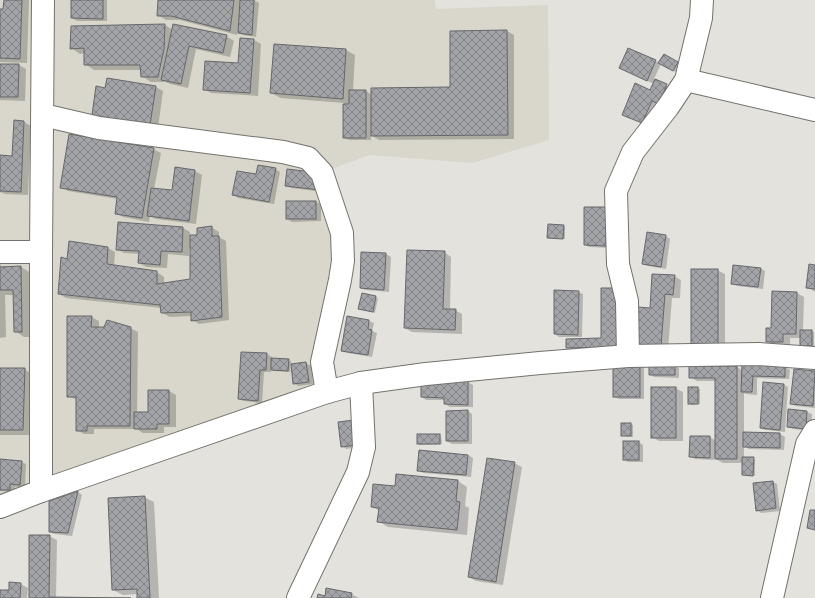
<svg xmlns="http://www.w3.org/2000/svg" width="815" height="598" viewBox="0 0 815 598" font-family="Ubuntu,sans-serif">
<defs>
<pattern id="building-cross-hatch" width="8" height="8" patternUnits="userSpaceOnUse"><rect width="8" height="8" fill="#a3a4a8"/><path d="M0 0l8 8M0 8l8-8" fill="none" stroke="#848588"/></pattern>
</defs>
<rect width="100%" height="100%" fill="#e3e2dd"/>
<!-- built -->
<polygon fill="#d9d7cb" points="0,0 435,0 436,9 548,5 549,140 472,163 369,155 322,173 342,233 327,392 0,507"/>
<!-- shadow -->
<g fill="#0003">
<polygon points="5,0 29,0 27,63 0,62 0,10 4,10"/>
<polygon points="72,0 107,0 107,21 77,21 72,18"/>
<polygon points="171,0 254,0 259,3 256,37 243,35 238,32 237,35 180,20 166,20 158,15"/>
<polygon points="165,25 173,30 226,36 234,41 230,57 196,49 188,88 170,84 166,82 151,82 142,76 141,70 94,70 85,64 85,53 80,54 71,48 72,27"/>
<polygon points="507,31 514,35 514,139 379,140 371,135 371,140 349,140 344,138 344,103 281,98 271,93 346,50 355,55 353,91 366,91 372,95 451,88"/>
<polygon points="254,40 261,44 258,96 211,93 204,89 239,64"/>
<polygon points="628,49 660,63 664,55 680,64 675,72 661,64 654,79 671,88 664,106 657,103 647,125 628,117 651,91 654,84 620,68"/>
<polygon points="0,65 19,65 26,69 25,101 0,100"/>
<polygon points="108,79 156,87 163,91 158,128 100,119 93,115 106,89"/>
<polygon points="15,121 24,122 31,126 28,195 5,194 0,192 0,156 13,157"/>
<polygon points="153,149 161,153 154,189 173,191 195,171 202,175 196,224 156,219 150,216 149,222 123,217 116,213 118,199 68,191 61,187"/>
<polygon points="275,169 280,172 274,204 238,198 234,195 257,175"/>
<polygon points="312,173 324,192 291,188 286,185"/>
<polygon points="316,202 321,204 321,221 292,222 287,219"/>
<polygon points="606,208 610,248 589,247 585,245"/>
<polygon points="563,226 565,227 565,239 548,237"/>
<polygon points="211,227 219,232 219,237 226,241 229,320 199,324 192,320 192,316 170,317 162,313 162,308 66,298 59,294 68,260 108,248 115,252 114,266 157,272 164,277 164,284 191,280 191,248 189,248 189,256 168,254 167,268 146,267 139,263 140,254 124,253 117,249 183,228 190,232 190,236 198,236"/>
<polygon points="666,236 670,239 666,269 648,266 643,264"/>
<polygon points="444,252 451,257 450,310 455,310 462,314 462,334 412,332 405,328"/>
<polygon points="362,253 386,254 391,257 389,292 365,290 361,288"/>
<polygon points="0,264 3,268 21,267 31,273 32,337 24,337 15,331 14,295 5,295 6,337 0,338"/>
<polygon points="815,266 815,292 807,287"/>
<polygon points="760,268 765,271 763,289 737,286 732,283"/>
<polygon points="717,270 725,274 725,351 700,351"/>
<polygon points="674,276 681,280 680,298 672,298 668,350 644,348 651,309"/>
<polygon points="578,292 583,294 582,337 559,337 555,334"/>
<polygon points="797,293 804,297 803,331 814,332 814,347 801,345 801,338 790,338 790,346 774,345 767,341"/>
<polygon points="362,294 378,298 375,313 359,309"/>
<polygon points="91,317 99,321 99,328 130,328 138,332 137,413 149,413 169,391 176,395 176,427 164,427 164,433 143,433 137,429 94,429 94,434 84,434 77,430 77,400 68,396"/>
<polygon points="369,321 374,323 372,331 377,333 372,357 347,353 342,350"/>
<polygon points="602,339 624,351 574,351 567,347"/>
<polygon points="267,354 272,357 271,359 291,361 290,372 274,371 271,369 271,372 264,372 262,403 243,401 239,399"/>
<polygon points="306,363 311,366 313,384 298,386 294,383 292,365"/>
<polygon points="639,365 644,368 644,399 619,399 614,397"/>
<polygon points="674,365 679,368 679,378 654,377 650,374"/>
<polygon points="737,367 742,370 785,367 790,370 789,379 757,378 757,395 746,394 744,393 744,433 780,434 785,437 784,450 749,449 744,446 744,458 755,459 755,476 743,475 743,463 723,463 714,458 714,460 695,459 690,456 691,437 710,437 716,441 716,381 697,381 690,377"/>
<polygon points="0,369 24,369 34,375 33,435 0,435"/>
<polygon points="794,370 815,372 815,408 796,406 791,404"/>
<polygon points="422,382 468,382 473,385 473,407 450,407 445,404 445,400 426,400 422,397"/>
<polygon points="784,385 788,387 785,432 766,430 761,428"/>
<polygon points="675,388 683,392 683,441 659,441 652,437"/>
<polygon points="698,388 700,389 700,404 691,405 689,403"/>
<polygon points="789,410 807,412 812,414 811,431 793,429 788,427"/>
<polygon points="468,411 472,414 472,444 452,444 447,441"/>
<polygon points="359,424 361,447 346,449 342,446"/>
<polygon points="631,424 633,425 633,437 622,436"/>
<polygon points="439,435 441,436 442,444 420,445 418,444"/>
<polygon points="639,442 643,445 643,462 628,462 624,460"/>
<polygon points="468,455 473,458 471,477 423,473 418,470"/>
<polygon points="0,460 21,462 26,464 25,487 15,487 14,492 0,491"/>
<polygon points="514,463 522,467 503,585 476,581 469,577"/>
<polygon points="458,481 467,487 465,506 469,508 467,535 388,527 378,521 380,511 372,507 396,488"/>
<polygon points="773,482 777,484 780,511 761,513 757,510"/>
<polygon points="78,492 82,495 72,536 54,534 50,532 50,502"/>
<polygon points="144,497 154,502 159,598 138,598 138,594 123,595 113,590"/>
<polygon points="49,536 57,540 56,598 30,598"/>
<polygon points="21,584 28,588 27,598 0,598"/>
<polygon points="351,594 359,598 318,598 326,597"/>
</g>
<!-- building -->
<g fill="url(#building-cross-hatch)" stroke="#66676b">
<polygon points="4,0 22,0 20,59 0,58 0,9 3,9"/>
<polygon points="71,0 103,0 103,19 71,18"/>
<polygon points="158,0 234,0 230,31 171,16 157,16"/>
<polygon points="240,0 254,0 252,35 238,33"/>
<polygon points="165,24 164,49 158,77 141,77 140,65 84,65 84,48 70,49 71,26"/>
<polygon points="173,24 227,35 223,53 189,46 181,84 161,80"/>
<polygon points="507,30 508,135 371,136 371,88 450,87 450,31"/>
<polygon points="240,38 254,39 250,93 203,90 205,61 238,63"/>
<polygon points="274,44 346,49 343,99 270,93"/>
<polygon points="628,48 656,60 647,81 619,68"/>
<polygon points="664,54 678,62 673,71 658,63"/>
<polygon points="0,64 19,64 18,97 0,97"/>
<polygon points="107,78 156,86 150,125 92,115 96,86 105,88"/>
<polygon points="655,79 667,84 659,104 652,101 642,123 622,115 635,83 650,90"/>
<polygon points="349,90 366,90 366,138 343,138 343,104 349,104"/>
<polygon points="14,120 24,121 21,192 0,191 0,155 12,156"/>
<polygon points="69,134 154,148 142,218 115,214 117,197 60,188"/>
<polygon points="258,165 276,168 269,202 232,195 237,171 256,174"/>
<polygon points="175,167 195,170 189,221 147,216 151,188 172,190"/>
<polygon points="287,169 312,172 320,190 285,186"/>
<rect x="286" y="201" width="30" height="18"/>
<polygon points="584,207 606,207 606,246 584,245"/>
<polygon points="118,222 183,227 182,252 161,251 160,265 138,263 139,251 116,250"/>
<polygon points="548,224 564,225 563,239 547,238"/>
<polygon points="212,226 212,236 219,236 222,317 191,321 191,312 161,313 160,305 58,294 61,257 67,259 69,241 108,247 107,264 157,271 157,284 190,279 190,235 197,235 197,228"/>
<polygon points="647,232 666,235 661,267 642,264"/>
<polygon points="407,250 445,251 443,309 456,309 455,330 404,328"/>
<polygon points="361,252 386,253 384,290 360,288"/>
<polygon points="809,264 815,265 815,289 806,288"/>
<polygon points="733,265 761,268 758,287 731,284"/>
<polygon points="21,266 22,332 14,332 13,290 0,290 0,267"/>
<rect x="691" y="269" width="27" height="78"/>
<polygon points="652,274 675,275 673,295 665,294 661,346 636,345 638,307 650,308"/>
<polygon points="601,288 616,288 617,347 566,348 566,339 601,338"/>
<polygon points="554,290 579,291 578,335 554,334"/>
<polygon points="772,291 797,292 796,334 783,334 783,342 766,342 766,328 771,328"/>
<polygon points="362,293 376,296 373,312 358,309"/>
<polygon points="67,316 92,316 91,327 104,327 107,320 131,327 130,426 87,426 87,431 76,431 76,397 67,397"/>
<polygon points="347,316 369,320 368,329 372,330 368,355 341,351"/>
<rect x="800" y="330" width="12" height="16"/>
<polygon points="241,352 267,353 266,370 260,370 258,401 238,399"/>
<polygon points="271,358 289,359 288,371 271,370"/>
<polygon points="306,362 309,382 293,384 291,364"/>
<polygon points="649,363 675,364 675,375 649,375"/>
<rect x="613" y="364" width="27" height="33"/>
<polygon points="742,364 785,366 785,377 753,376 752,392 741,392"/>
<polygon points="689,366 737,366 737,459 715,459 715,378 689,378"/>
<polygon points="0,368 25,368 23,430 0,430"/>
<polygon points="794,369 815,371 813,406 790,404"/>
<polygon points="421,381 468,381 468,405 444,404 444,398 421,397"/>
<polygon points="763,382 784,384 780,430 760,428"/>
<rect x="651" y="387" width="25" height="51"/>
<rect x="688" y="387" width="10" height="17"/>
<polygon points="148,390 169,390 169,424 157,424 157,429 134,429 134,412 148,412"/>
<polygon points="788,409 807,411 806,429 787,427"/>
<polygon points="468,410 468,441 446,441 446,411"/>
<polygon points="354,420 357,445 341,447 338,422"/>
<rect x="621" y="423" width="10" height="13"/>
<polygon points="743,432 780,433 780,448 743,447"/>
<rect x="417" y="434" width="23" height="10"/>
<polygon points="690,436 710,436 710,458 689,457"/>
<rect x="623" y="441" width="16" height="19"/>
<polygon points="419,450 468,455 466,475 417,471"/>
<polygon points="742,457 754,457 753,476 742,475"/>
<polygon points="487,458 515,462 496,582 468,577"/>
<polygon points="0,459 22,461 20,485 10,484 10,490 0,490"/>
<polygon points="396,474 458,480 456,501 460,502 457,530 377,522 379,508 371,507 373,484 395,486"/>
<polygon points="773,481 776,508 756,511 753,483"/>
<polygon points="78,491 68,533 49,532 49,501"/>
<polygon points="145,496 150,598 137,598 137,589 112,590 108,498"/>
<polygon points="810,510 815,510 815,530 807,528"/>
<polygon points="29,535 50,535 49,597 131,598 29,598"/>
<polygon points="9,582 21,583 20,598 0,598 0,590 9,590"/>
<polygon points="326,588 352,593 351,598 317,598 318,594 325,596"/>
</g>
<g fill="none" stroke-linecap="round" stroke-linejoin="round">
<!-- minor casing -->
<g stroke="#73726e" stroke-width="24">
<g id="minor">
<polyline points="686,80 815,110"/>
<polyline points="43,115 99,128 283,152 308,158 322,173 342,233 343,261 340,280 322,362 327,392"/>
<polyline points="0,252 41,252"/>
<polyline points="628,356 627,301 618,264 616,191 633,152 668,107 686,80 701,18 702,0"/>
<polyline points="41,491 41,252 43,0"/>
<polyline points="0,507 41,491 327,392 361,383 426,374 540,363 628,356 759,354 815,358"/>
<polyline points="298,598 358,472 364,447 361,383"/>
<polyline points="772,598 807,444 815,431"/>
</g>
</g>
<!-- minor -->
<use href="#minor" stroke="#fff" stroke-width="22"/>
</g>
</svg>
